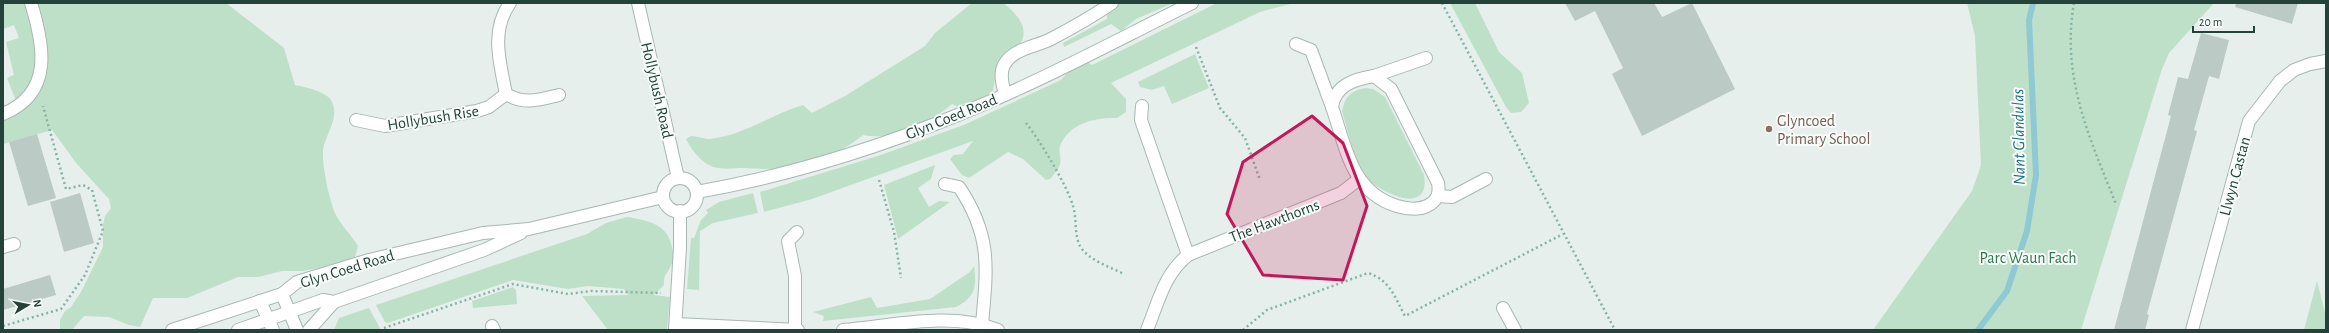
<svg xmlns="http://www.w3.org/2000/svg" width="2329" height="333" viewBox="0 0 2329 333" font-family="'Alegreya Sans',sans-serif">
<rect width="100%" height="100%" fill="#e6efeb"/>
<!-- green -->
<g fill="#bfe0c8">
<path d="M3,3H226L284,48L295,85C305,87 325,91 331,100C341,117 325,135 323,150C322,167 329,198 335,213C341,226 351,234 358,246L355,257L345,263L303,271H282L258,277H238L187,298H153L140,327L129,325L109,317L84,316L72,330H60V320L65,311L71,307L81,292L103,247V225L105,216L111,208L109,199L77,164L52,130L3,144V114L18,106L7,78L14,75L6,42L19,38L14,25L3,29Z"/>
<path d="M972,3H1003C1015,12 1031,28 1020,44C1016,51 1004,56 998,61L992,97L962,109L952,104C929,124 894,141 863,135C838,156 798,170 765,169C758,169 751,168 744,168C734,168 724,170 713,167C700,162 692,150 686,139L691,136C697,136 704,139 709,139C743,136 772,114 803,105L812,113L845,96L925,46L935,33Z"/>
<polygon points="1119,3 1173,3 1136,19 1121,31 1111,24 1064,47 1063,43 1107,19 1107,14 1117,7"/>
<path d="M1217,3H1294L1260,12L1111,83L1126,99V112L1117,118C1096,117 1069,123 1060,146C1058,151 1062,158 1060,164C1059,169 1053,175 1050,179L1046,180L1023,159L1008,152L969,178L962,175L950,159L954,155L963,154L973,141L812,199L764,212L760,192L881,155L966,124L1061,80L1073,66L1086,61L1092,65Z"/>
<polygon points="1450,3 1475,3 1499,52 1522,73 1529,103 1521,112 1511,113 1506,107"/>
<polygon points="1967,3 2214,3 2169,53 2162,69 2081,330 1873,330 1972,191 1981,165 1975,36"/>
<polygon points="1195,54 1209,88 1172,104 1164,86 1152,90 1140,87 1138,82"/>
<path d="M1366,88L1373,89L1385,97L1424,175C1431,217 1381,193 1367,178C1357,169 1346,125 1342,111C1345,97 1351,90 1366,88Z"/>
<polygon points="935,165 931,179 918,188 929,207 939,201 950,202 898,239 884,185"/>
<polygon points="753,193 758,213 713,223 700,231 699,290 687,289 691,238 694,238 701,220 708,213 706,210 719,202"/>
<path d="M627,217C647,220 668,224 672,247C673,252 674,258 672,263C669,273 663,273 664,285L654,295L670,297L667,330H608L582,296L628,295L624,289L588,286L568,289L513,280L388,323L385,322L376,305L587,234L606,223Z"/>
<path d="M974,266C977,288 975,297 956,307L823,321L824,316L813,312L871,297L877,308L930,299L970,272Z"/>
<polygon points="2317,281 2326,317 2326,330 2304,330"/>
<polygon points="513,287 516,290 517,304 473,308 472,301"/>
<polygon points="369,308 381,330 334,330 339,318"/>
</g>
<g fill="none" stroke-linecap="round" stroke-linejoin="round">
<!-- stream -->
<polyline stroke="#8ec9d4" stroke-width="6" points="1978,330 2007,291 2027,231 2036,175 2029,20 2033,3"/>
</g>
<!-- building -->
<g fill="#bbcac4">
<polygon points="1565,3 1654,3 1662,17 1692,3 1735,89 1642,136 1612,74 1623,68 1595,11 1575,21"/>
<polygon points="2236,3 2298,3 2292,24 2235,7"/>
<polygon points="2201,33 2229,40 2219,79 2209,76 2194,130 2197,131 2147,314 2149,315 2145,330 2114,330 2171,116 2168,115 2178,77 2188,79"/>
<polygon points="37,134 56,198 28,206 9,142"/>
<polygon points="80,193 94,243 64,252 50,202"/>
<polygon points="50,275 56,295 3,310 3,289"/>
</g>
<g fill="none" stroke-linecap="round" stroke-linejoin="round">
<!-- minor casing -->
<g stroke="#a8b8b2" stroke-width="14">
<g id="minor">
<polyline points="638,3 678,178"/>
<polyline points="1296,44 1311,50 1332,107"/>
<path d="M1374,76L1391,89L1438,183C1440,194 1437,201 1427,206C1418,210 1407,209 1397,206C1351,192 1346,147 1332,107C1335,85 1355,79 1374,76Z"/>
<polyline points="1374,76 1426,58"/>
<path d="M506,94C500,63 490,31 510,3"/>
<path d="M1005,95C1003,86 999,74 1004,65C1013,48 1036,47 1051,39C1072,28 1093,16 1112,3"/>
<polyline points="1142,106 1141,120 1188,255"/>
<path d="M3,114C54,93 44,45 31,3"/>
<path d="M356,120L385,126L477,111L489,107L506,94C524,105 539,100 559,95"/>
<circle cx="680" cy="195" r="17"/>
<path d="M945,184L959,187C992,236 987,268 982,324"/>
<path d="M697,192C798,174 897,142 991,101C1059,72 1125,36 1192,3"/>
<polyline points="1438,196 1452,197 1486,179"/>
<polyline points="3,247 14,244"/>
<polyline points="282,294 297,330"/>
<polyline points="260,301 273,330"/>
<polyline points="1503,308 1515,330"/>
<polyline points="676,324 798,330"/>
<polyline points="492,326 494,330"/>
<polyline points="172,330 282,294 297,282 369,260 483,233 529,229 663,197"/>
<polyline points="238,330 323,300 334,302 484,250 521,233"/>
<polyline points="309,330 334,302"/>
<polyline points="675,330 680,247 680,211"/>
<polyline points="795,330 795,276 788,241 797,232"/>
<path d="M843,330C893,326 950,311 998,330"/>
<path d="M1147,330C1158,303 1164,274 1188,255L1341,193L1358,180"/>
<polyline points="2192,330 2249,121 2280,81 2294,70 2310,64 2326,61"/>
</g>
</g>
<!-- path -->
<g stroke="#86b3a5" stroke-width="2.5" stroke-dasharray="2 3" stroke-linecap="butt">
<polyline points="3,3 4,3"/>
<polyline points="1442,3 1615,330"/>
<path d="M2074,3C2061,76 2089,137 2116,204"/>
<polyline points="1196,47 1220,108 1245,138 1260,180"/>
<path d="M1026,123C1039,139 1068,187 1073,206C1077,219 1074,234 1080,246C1088,260 1110,267 1124,274"/>
<polyline points="879,180 894,232 901,278"/>
<polyline points="3,326 61,309 85,275 103,231 92,190 83,185 66,189 43,106"/>
<polyline points="384,328 513,284 568,294 591,291 661,293"/>
<path d="M1243,330L1267,310L1368,273C1390,280 1394,296 1405,316L1563,234"/>
</g>
<!-- minor -->
<use href="#minor" stroke="#fff" stroke-width="12"/>
</g>
<!-- marked area -->
<path fill="#c2185b" fill-opacity="0.2" stroke="#c2185b" stroke-width="3" stroke-linejoin="round" d="M1312,116L1343,143L1367,206L1343,280L1263,275L1227,214L1243,162Z"/>
<!-- markers -->
<circle fill="#8d6e63" stroke="#f7fbf9" stroke-width="1.5" cx="1769" cy="129" r="4"/>
<g text-anchor="middle" stroke-width="4" stroke-linejoin="round" paint-order="stroke">
<!-- street labels -->
<g font-size="16" fill="#24423a" stroke="#f7fbf9">
<text transform="translate(658 90) rotate(77)" y="6">Hollybush Road</text>
<text transform="translate(951 116) rotate(-22)" y="6">Glyn Coed Road</text>
<text transform="translate(433 117) rotate(-9)" y="6">Hollybush Rise</text>
<text transform="translate(2234 176) rotate(-75)" y="6">Llwyn Castan</text>
<text transform="translate(1274 220) rotate(-21)" y="6">The Hawthorns</text>
<text transform="translate(347 268) rotate(-17)" y="6">Glyn Coed Road</text>
</g>
<!-- education labels -->
<g font-size="16" fill="#785e54" stroke="#f7fbf9" text-anchor="start">
<text x="1777" y="126">Glyncoed<tspan x="1777" dy="18">Primary School</tspan></text>
</g>
<!-- park labels -->
<g font-size="16" fill="#2d7a4b" stroke="#f7fbf9">
<text x="2028" y="263">Parc Waun Fach</text>
</g>
<!-- water labels -->
<g font-size="17" font-style="italic" fill="#1c6f80" stroke="#f7fbf9">
<text transform="translate(2018 137) rotate(-91)" y="6">Nant Glandulas</text>
</g>
</g>
<!-- border -->
<rect width="2329" height="333" fill="none" stroke="#24423a" stroke-width="8"/>
<!-- north arrow -->
<g transform="translate(28 305) rotate(80)" stroke="#f7fbf9" stroke-width="3" paint-order="stroke">
<path d="M0-3L7 15L0 10L-7 15Z" fill="#24423a"/>
<text y="-6" font-size="11" font-weight="bold" text-anchor="middle" fill="#24423a">N</text>
</g>
<!-- scale -->
<path d="M2193 26v6h61v-6" fill="none" stroke="#24423a" stroke-width="2"/>
<text x="2199" y="26" font-size="12" fill="#24423a" stroke="#f7fbf9" stroke-width="3" paint-order="stroke">20 m</text>
</svg>
